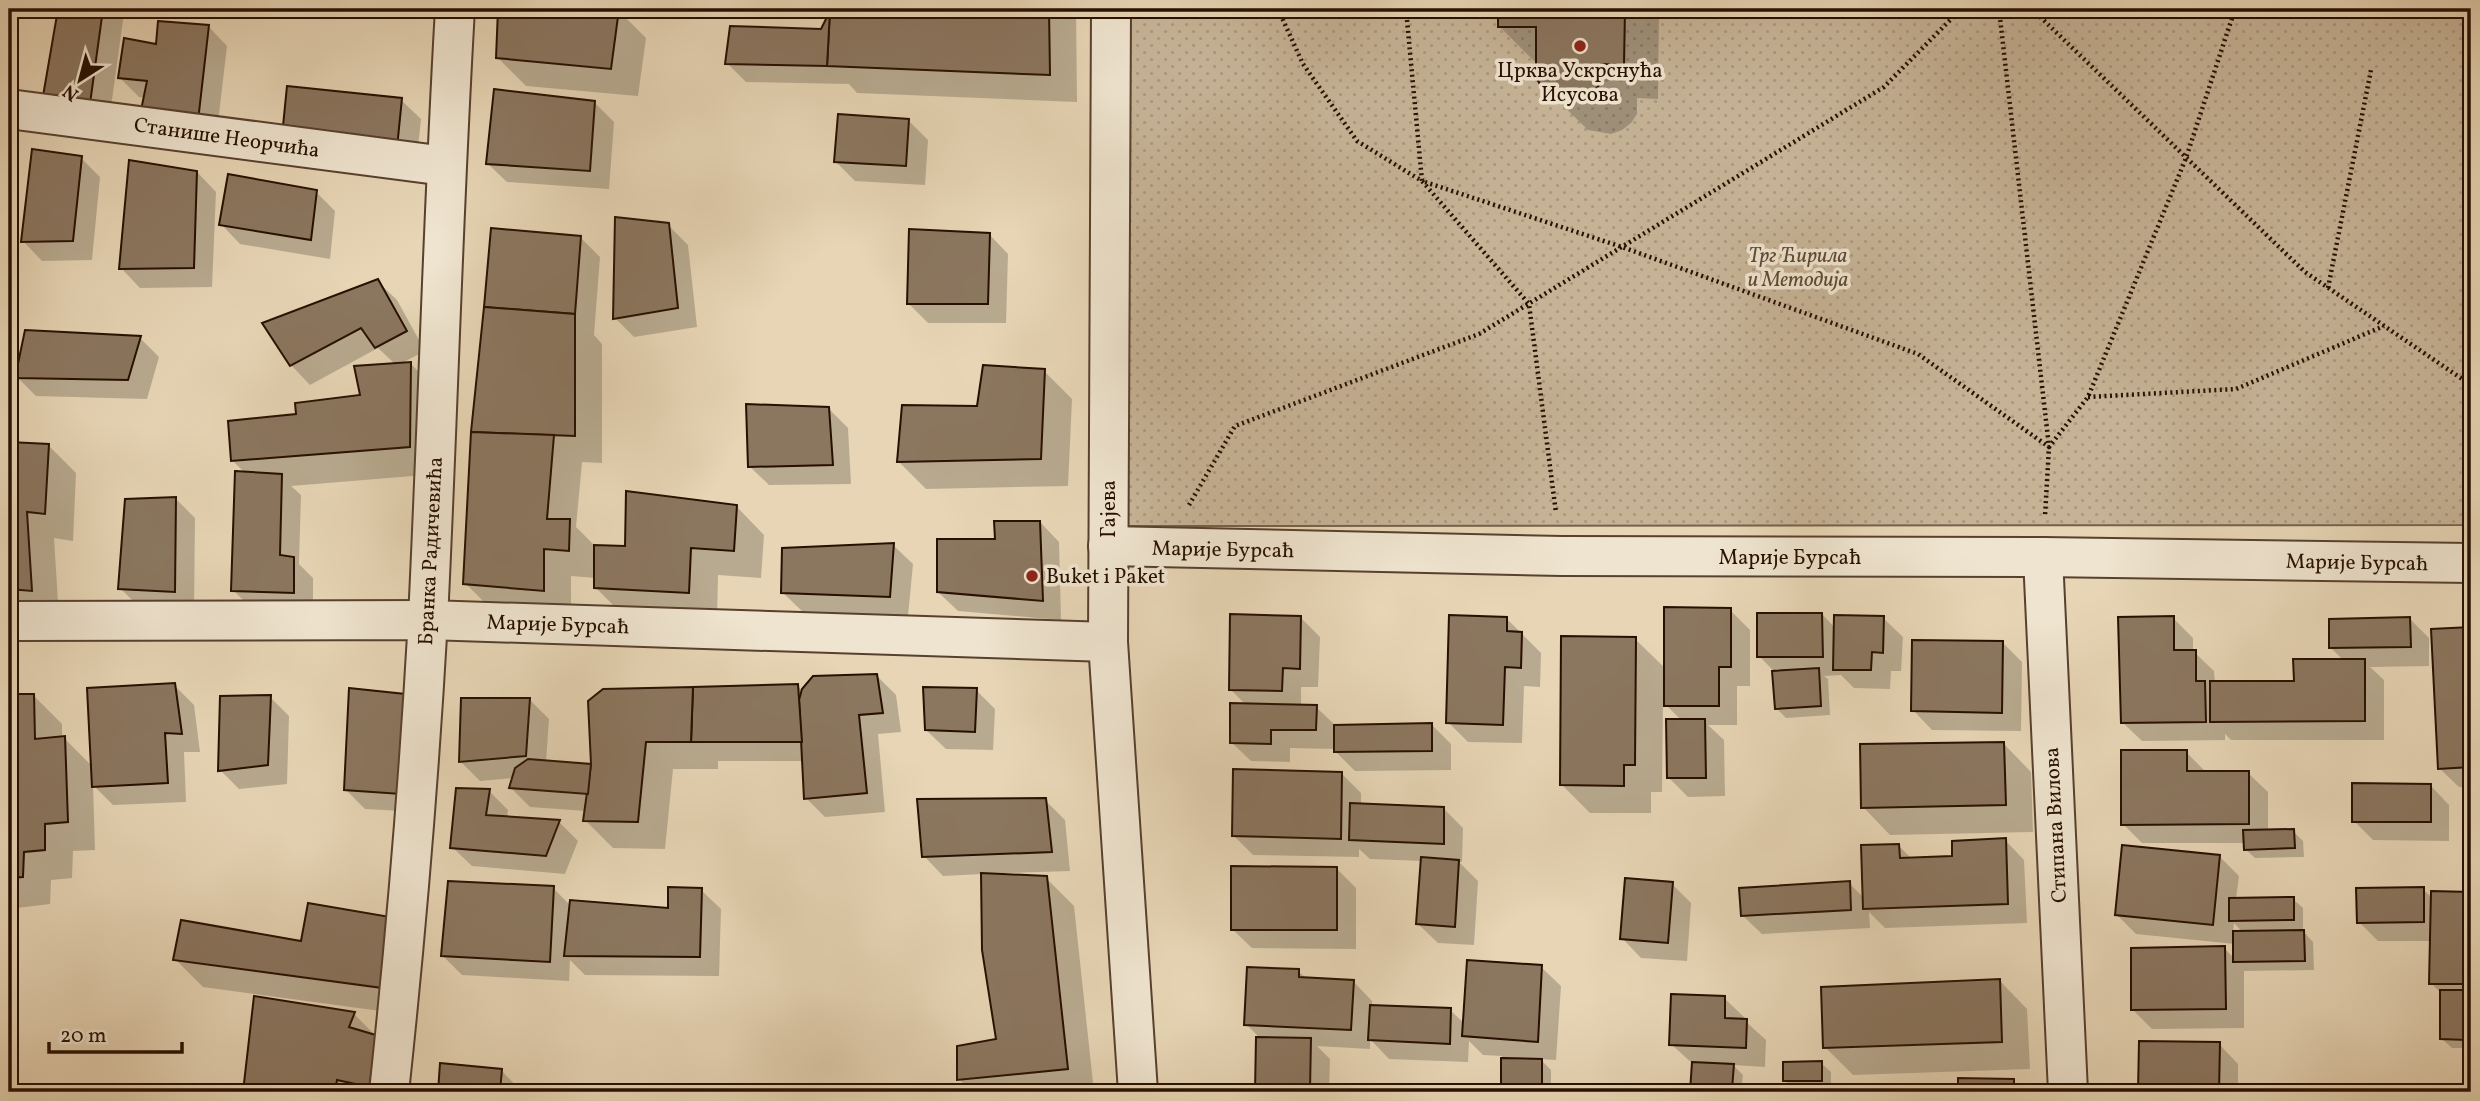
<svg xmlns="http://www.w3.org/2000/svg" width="2480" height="1101" viewBox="0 0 2480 1101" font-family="Vollkorn,serif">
<defs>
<pattern id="park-dots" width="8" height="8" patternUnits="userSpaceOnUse" patternTransform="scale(1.75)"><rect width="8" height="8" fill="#c6b396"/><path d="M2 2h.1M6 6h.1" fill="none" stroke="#aa9980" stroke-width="1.8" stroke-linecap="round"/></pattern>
</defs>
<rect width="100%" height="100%" fill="#e7d5b5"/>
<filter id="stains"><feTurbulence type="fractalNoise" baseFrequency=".00286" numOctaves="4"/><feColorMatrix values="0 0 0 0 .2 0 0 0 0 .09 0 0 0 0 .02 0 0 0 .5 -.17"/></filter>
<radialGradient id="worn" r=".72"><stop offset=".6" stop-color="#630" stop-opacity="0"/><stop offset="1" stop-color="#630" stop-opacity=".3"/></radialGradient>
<!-- park -->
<polygon fill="url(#park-dots)" stroke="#76614c" stroke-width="2" points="1129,9 2471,9 2471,525 1121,526"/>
<!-- shadow -->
<g fill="#0003" fill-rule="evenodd">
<polygon points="60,9 120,9 124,13 108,129 44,102"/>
<polygon points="499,9 618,10 646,38 638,96 526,86 498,58"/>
<polygon points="991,9 1076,9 1077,102 857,93 849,84 746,82 727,63 822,31 991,11"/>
<polygon points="1499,9 1659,9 1658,99 1637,98 1637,114 1631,123 1622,130 1611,134 1588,130 1544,87 1538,61 1534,61 1499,26"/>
<polygon points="208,26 227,46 216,140 146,98 139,97 120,78 158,46"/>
<polygon points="9,49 15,55 9,94"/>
<polygon points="289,88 401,100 421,119 416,166"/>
<polygon points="594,102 614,122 609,189 507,182 487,163"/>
<polygon points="908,120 928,140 925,185 855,181 836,162"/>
<polygon points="81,158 100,177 92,260 42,261 23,241"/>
<polygon points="197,172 216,192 212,287 140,288 121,268"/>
<polygon points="316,192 335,211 330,259 240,244 221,224"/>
<polygon points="668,225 688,245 697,327 634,337 615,318"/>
<polygon points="989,234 1008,254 1006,323 928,323 909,304"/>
<polygon points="581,238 600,257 594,335 602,344 602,463 582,462 576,527 596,547 626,548 737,507 764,535 761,578 718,575 717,620 624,616 596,588 596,578 571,576 571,618 493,611 465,583"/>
<polygon points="377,281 397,300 425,351 400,364 410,363 438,391 437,474 291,486 301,495 299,564 313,578 313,611 252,609 233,590 245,473 232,460 298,416 363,396 395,364 378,348 310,385 291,365"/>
<polygon points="140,338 159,357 147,399 36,396 17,377"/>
<polygon points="1044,371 1072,399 1068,486 926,489 898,461"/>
<polygon points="828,408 848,428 851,484 769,485 749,466"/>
<polygon points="9,444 48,445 76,473 73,541 54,538 59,618 9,615"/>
<polygon points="176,499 195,518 194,610 140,608 120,588"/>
<polygon points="1040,522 1059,542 1061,620 958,611 938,592 996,541"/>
<polygon points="893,545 913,564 908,616 803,612 783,593"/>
<polygon points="1730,610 1750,630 1750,686 1737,686 1737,725 1708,725 1724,740 1725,796 1688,797 1669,778 1682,721 1663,702 1662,792 1651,792 1651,813 1590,813 1562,785 1635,639 1666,669"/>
<polygon points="1822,614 1835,628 1883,618 1903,637 1901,671 1891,671 1890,689 1854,688 1841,675 1824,676 1828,679 1830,715 1786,718 1776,708 1774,671 1759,656"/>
<polygon points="1300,617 1320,637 1318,687 1301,687 1301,706 1316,707 1336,726 1431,724 1451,744 1451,770 1355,771 1336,752 1336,749 1290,748 1290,762 1251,761 1231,742 1246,705 1230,689"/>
<polygon points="1506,618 1541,653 1540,687 1524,686 1522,743 1468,742 1448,722"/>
<polygon points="2173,618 2193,638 2193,651 2214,671 2215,683 2295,683 2344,661 2331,648 2410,619 2429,638 2429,666 2370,667 2384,680 2384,740 2231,740 2225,734 2225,740 2142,741 2122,722"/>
<polygon points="2471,629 2471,787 2459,787 2439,768 2433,631"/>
<polygon points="2003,643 2022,662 2021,731 1932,730 1913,710"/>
<polygon points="876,675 896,695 901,732 878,734 885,812 825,817 806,798 804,761 718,761 718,769 673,769 665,849 613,848 585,820 586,811 530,807 511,788 514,778 480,781 461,762 530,700 549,719 546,762 593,765 590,701 798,686 803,692"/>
<polygon points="174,685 194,705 200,752 184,752 186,802 113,805 93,785 95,850 73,851 72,878 51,880 50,904 9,909 9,696 34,696 62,724 62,738 64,738 93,767"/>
<polygon points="351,690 420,812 365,809 346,790"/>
<polygon points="976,690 995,709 993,750 946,749 926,730"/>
<polygon points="270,697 289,716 287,784 239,789 220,770"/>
<polygon points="2004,744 2031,772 2033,832 1890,835 1863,807"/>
<polygon points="2186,752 2206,772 2248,773 2268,792 2268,831 2293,831 2303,841 2304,857 2255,858 2245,849 2245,843 2142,843 2123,824"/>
<polygon points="1342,774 1361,793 1361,806 1444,809 1463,828 1462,862 1459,862 1478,881 1474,945 1438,943 1418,924 1423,861 1370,859 1359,849 1359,857 1253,855 1233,835"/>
<polygon points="2430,785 2449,805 2449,841 2373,840 2354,821"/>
<polygon points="489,791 508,810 507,818 559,822 578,841 565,874 472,866 452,847"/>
<polygon points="1045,800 1065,820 1070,871 1006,873 1006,876 1046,878 1074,906 1094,1092 972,1092 959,1079 998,1040 982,874 943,876 924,856"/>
<polygon points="2005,840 2024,860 2027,923 1885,928 1869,912 1870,928 1762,934 1742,915 1849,883 1865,899 1898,845 1912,859 1954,857"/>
<path d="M2219,856L2239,876L2236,899H2293L2303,908V929H2301L2313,942L2314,970L2244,971V1028L2152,1029L2133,1010L2224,948L2235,959V944L2136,934L2117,915ZM2234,923L2243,933H2233Z"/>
<polygon points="1337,869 1356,888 1356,949 1252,948 1232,929"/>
<polygon points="1672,884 1691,903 1687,961 1641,958 1622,938"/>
<polygon points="553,888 571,906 669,910 701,890 721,909 719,976 585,975 570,960 569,981 462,975 443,956"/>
<polygon points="2423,889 2432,898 2432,893 2471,894 2471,1048 2452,1048 2442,1039 2442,994 2431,983 2432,941 2378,941 2359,922"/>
<polygon points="396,919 423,947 418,1016 203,987 175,959 303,943"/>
<polygon points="1541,967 1561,986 1556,1060 1540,1059 1551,1070 1551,1092 1503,1092 1502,1056 1483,1055 1469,1041 1468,1062 1389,1059 1370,1039 1370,1049 1317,1046 1330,1059 1329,1092 1332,1092 1257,1092 1258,1036 1246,1024 1298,971 1307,979 1353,981 1372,1001 1372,1006 1450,1010 1465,1024"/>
<polygon points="2000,981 2027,1009 2030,1069 1853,1075 1825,1047"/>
<polygon points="256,998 354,1014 406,1066 401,1092 245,1092"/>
<polygon points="1724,998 1744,1017 1744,1020 1766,1040 1765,1067 1733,1065 1743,1075 1741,1092 1691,1092 1693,1064 1671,1044"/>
<polygon points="2140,1043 2219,1044 2238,1064 2238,1092 2140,1092"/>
<polygon points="1821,1063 1831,1072 1831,1090 1794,1090 1785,1081"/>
<polygon points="442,1065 501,1070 520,1090 520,1092 440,1092"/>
<polygon points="1960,1080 2013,1081 2024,1092 1959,1092"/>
</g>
<!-- building -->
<g fill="#8b765f" stroke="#270f01" stroke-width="2">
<polygon points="58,9 103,9 89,111 42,102"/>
<polygon points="498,9 619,9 611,69 496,58"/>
<polygon points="886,9 1049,9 1050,75 827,66 830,11"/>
<polygon points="1498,9 1625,9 1624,65 1602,64 1603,78 1597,88 1587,96 1575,100 1564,99 1552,96 1542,88 1536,77 1536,27 1498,27"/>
<polygon points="830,11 827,66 725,64 730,26 821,29"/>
<polygon points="158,21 209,25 198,121 140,115 147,81 118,78 124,38 156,44"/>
<polygon points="287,86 402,98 397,148 282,136"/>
<polygon points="494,89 595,101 590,171 486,164"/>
<polygon points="838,114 909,119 906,166 834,162"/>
<polygon points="32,149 82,156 73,241 21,242"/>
<polygon points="129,160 197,171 194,268 119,269"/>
<polygon points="228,174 317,190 311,240 219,225"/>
<polygon points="615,217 669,223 678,308 613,319"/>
<polygon points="491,228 581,236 575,314 484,307"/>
<polygon points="909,229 990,233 988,304 907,304"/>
<polygon points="378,279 407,331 375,348 361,328 290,366 262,323"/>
<polygon points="484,307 575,314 575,436 471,432"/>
<polygon points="25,330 141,336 128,380 15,378"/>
<polygon points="411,362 410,447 231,461 228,421 296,414 295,403 360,395 354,366"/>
<polygon points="983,365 1045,369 1041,459 897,462 902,405 977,406"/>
<polygon points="746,404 829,407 833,465 748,467"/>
<polygon points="471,432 554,435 547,519 570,519 569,551 544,549 544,591 463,584"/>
<polygon points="9,442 49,444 45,514 27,512 32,591 9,589"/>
<polygon points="235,471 282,474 280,555 294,557 294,593 231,591"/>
<polygon points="626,491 737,505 734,551 691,548 689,593 594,588 594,545 625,546"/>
<polygon points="176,497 175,592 118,589 125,499"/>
<polygon points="994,521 1040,521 1043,601 937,592 937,539 995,539"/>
<polygon points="894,543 890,597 781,593 782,548"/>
<polygon points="1664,607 1731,608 1731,667 1719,667 1719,706 1664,706"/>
<polygon points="1757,613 1822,613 1823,657 1757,657"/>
<polygon points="1230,614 1301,616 1300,669 1283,668 1282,691 1229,690"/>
<polygon points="1449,615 1507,617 1507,631 1522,632 1521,668 1505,667 1503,725 1446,723"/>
<polygon points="1834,615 1884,616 1883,653 1872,652 1871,670 1833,670"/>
<polygon points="2174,616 2174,650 2196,650 2196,681 2205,681 2206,722 2121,723 2118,617"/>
<polygon points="2410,617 2411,647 2329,648 2329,619"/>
<polygon points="2471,627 2471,767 2438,769 2431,629"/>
<polygon points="1561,636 1636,637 1635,765 1624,765 1624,786 1560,785"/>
<polygon points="1912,640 2003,641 2002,713 1911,711"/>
<polygon points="2293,659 2365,659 2365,721 2210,722 2210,681 2294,681"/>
<polygon points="1819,668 1821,706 1775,709 1772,671"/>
<polygon points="877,674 883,713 859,715 867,793 804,799 799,700 802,689 813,676"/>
<polygon points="175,683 182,734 165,733 168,783 92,787 87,688"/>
<polygon points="798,684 802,742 691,742 693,687"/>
<polygon points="693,687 691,742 646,742 638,822 583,821 591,764 588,701 603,689"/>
<polygon points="923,687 977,688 975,732 925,730"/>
<polygon points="349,688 405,694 401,794 344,790"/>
<polygon points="9,694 34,694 35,739 65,736 68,822 45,824 45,850 24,852 23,877 9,878"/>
<polygon points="271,695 268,765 218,771 220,696"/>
<polygon points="461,698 530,698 526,756 459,762"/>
<polygon points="1230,703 1317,705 1316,730 1271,730 1271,744 1230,743"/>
<polygon points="1666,719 1705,719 1706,778 1667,778"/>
<polygon points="1432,723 1432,751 1334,752 1334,725"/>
<polygon points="2004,742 2006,805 1861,808 1860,744"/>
<polygon points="2121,750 2187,750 2187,771 2249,771 2249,824 2121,825"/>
<polygon points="528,759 591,764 588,794 509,788 515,768"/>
<polygon points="1233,769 1342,772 1341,839 1232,836"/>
<polygon points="2352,783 2431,784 2431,822 2352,822"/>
<polygon points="456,788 490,789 486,815 560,820 546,856 450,848"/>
<polygon points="1046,798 1052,852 922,857 917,799"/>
<polygon points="1350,803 1444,807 1444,844 1349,840"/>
<polygon points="2294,829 2295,848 2244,850 2243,830"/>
<polygon points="2006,838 2008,904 1863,909 1861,845 1899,844 1900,858 1952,856 1952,841"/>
<polygon points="2122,845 2220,855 2213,925 2115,915"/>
<polygon points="1421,857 1459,860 1455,927 1416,924"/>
<polygon points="1231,866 1337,867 1337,930 1231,930"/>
<polygon points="981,873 1047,876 1068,1069 957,1080 957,1046 996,1039 982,950"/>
<polygon points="1625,878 1673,882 1668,943 1620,939"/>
<polygon points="448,881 554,886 550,962 441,956"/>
<polygon points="1850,881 1851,910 1741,916 1739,888"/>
<polygon points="668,887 702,888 700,957 564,956 570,900 668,908"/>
<polygon points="2424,887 2424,922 2357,923 2356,888"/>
<polygon points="2431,891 2471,892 2469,984 2429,984"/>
<polygon points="2294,897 2294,920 2229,921 2229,898"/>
<polygon points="308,903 396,918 390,989 173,960 181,920 301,941"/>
<polygon points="2304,930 2305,961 2233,962 2233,931"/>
<polygon points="2225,946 2226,1009 2131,1010 2131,948"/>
<polygon points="1467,960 1542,965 1538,1042 1462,1036"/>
<polygon points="1247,967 1299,969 1299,977 1354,980 1351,1030 1244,1025"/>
<polygon points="2000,979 2002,1042 1823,1048 1821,987"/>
<polygon points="2440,990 2468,990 2467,1040 2440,1039"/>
<polygon points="1671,994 1725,996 1725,1018 1747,1019 1746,1048 1669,1045"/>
<polygon points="254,996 355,1012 349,1027 379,1036 369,1087 337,1080 335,1092 243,1092"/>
<polygon points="1370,1005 1451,1008 1450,1044 1368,1040"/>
<polygon points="1256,1037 1311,1038 1310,1090 1342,1092 1255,1092"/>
<polygon points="2139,1041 2220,1042 2219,1092 2138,1092"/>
<polygon points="1501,1058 1542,1059 1542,1092 1501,1092"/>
<polygon points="1822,1061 1822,1081 1783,1081 1783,1062"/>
<polygon points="1692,1062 1734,1064 1732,1089 1717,1088 1717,1092 1690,1092"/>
<polygon points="440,1063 502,1069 500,1092 438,1092"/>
<polygon points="1958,1078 2014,1079 2014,1092 1958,1092"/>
<polygon points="759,1085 815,1088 815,1092 759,1092"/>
</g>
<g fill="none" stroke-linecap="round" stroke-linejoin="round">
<!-- minor casing -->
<g stroke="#57402e" stroke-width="42">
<g id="minor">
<polyline points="1111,9 1108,642 1138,1092"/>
<polyline points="9,109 445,166"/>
<polyline points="1108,546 1562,556 2043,557 2471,563"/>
<polyline points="2043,557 2068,1092"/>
<polyline points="9,621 428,620 1108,642"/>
<path d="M389,1092C406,935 419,777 428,619C438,416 443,212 455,9"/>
</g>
</g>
<!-- path -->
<g stroke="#270f01" stroke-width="4.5" stroke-dasharray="2 3.5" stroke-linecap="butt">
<polyline points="1278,9 1303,64 1357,141 1422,181 1529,304 1556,513"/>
<polyline points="1406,9 1422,181 1622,247 1918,354 2049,447 2088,397 2186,158 2235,9"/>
<polyline points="1999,9 2049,447 2045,516"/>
<polyline points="2032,9 2305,272 2471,385"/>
<polyline points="2328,288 2371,70"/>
<polyline points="2088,397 2236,389 2384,326"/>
<polyline points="1189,505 1235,426 1479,334 1884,87 1961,9"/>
</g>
<!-- minor -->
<use href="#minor" stroke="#efe4cf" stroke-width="38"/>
</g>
<!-- markers -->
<g fill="#8f2418" stroke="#efe4cf" stroke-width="2.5">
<circle cx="1580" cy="46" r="7"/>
<circle cx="1032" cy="576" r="7"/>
</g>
<g text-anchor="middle" stroke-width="7" stroke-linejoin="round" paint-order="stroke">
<!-- poi labels -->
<g font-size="21" fill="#270f01" stroke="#efe4cf">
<text x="1580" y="77">Црква Ускрснућа<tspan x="1580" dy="24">Исусова</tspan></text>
<text x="1046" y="583" text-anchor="start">Buket i Paket</text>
</g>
<!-- street labels -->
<g font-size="21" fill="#270f01" stroke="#efe4cf">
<text transform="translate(227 137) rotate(8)" y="7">Станише Неорчића</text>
<text transform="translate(1108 509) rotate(-90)" y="7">Гајева</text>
<text transform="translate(1223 549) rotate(1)" y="7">Марије Бурсаћ</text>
<text transform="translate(430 551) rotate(-87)" y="7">Бранка Радичевића</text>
<text x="1790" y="564">Марије Бурсаћ</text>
<text transform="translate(2357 562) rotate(1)" y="7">Марије Бурсаћ</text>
<text transform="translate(558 624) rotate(2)" y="7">Марије Бурсаћ</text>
<text transform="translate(2055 825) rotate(-93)" y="7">Стипана Вилова</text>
</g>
<!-- park labels -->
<g font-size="21" font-style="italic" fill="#5f4835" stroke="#efe4cf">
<text x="1798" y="262">Трг Ћирила<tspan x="1798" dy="24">и Методија</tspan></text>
</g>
</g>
<!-- margin -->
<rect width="2480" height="1101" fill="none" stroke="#e7d5b5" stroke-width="35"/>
<rect x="10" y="10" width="2459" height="1080" fill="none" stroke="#270f01" stroke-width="3.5"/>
<rect x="18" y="18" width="2445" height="1066" fill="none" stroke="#270f01" stroke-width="2"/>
<!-- north arrow -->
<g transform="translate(80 80) rotate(216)" stroke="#efe4cf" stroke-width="5" paint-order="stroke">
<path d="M0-5L12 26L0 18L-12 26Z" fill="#270f01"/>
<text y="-10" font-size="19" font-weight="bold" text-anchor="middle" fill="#270f01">N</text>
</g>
<!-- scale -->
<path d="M49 1042v10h133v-10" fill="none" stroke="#270f01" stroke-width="3.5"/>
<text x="60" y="1042" font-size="21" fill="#270f01" stroke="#efe4cf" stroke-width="5" paint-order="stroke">20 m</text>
<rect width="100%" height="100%" filter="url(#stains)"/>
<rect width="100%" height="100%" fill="url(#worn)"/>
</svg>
